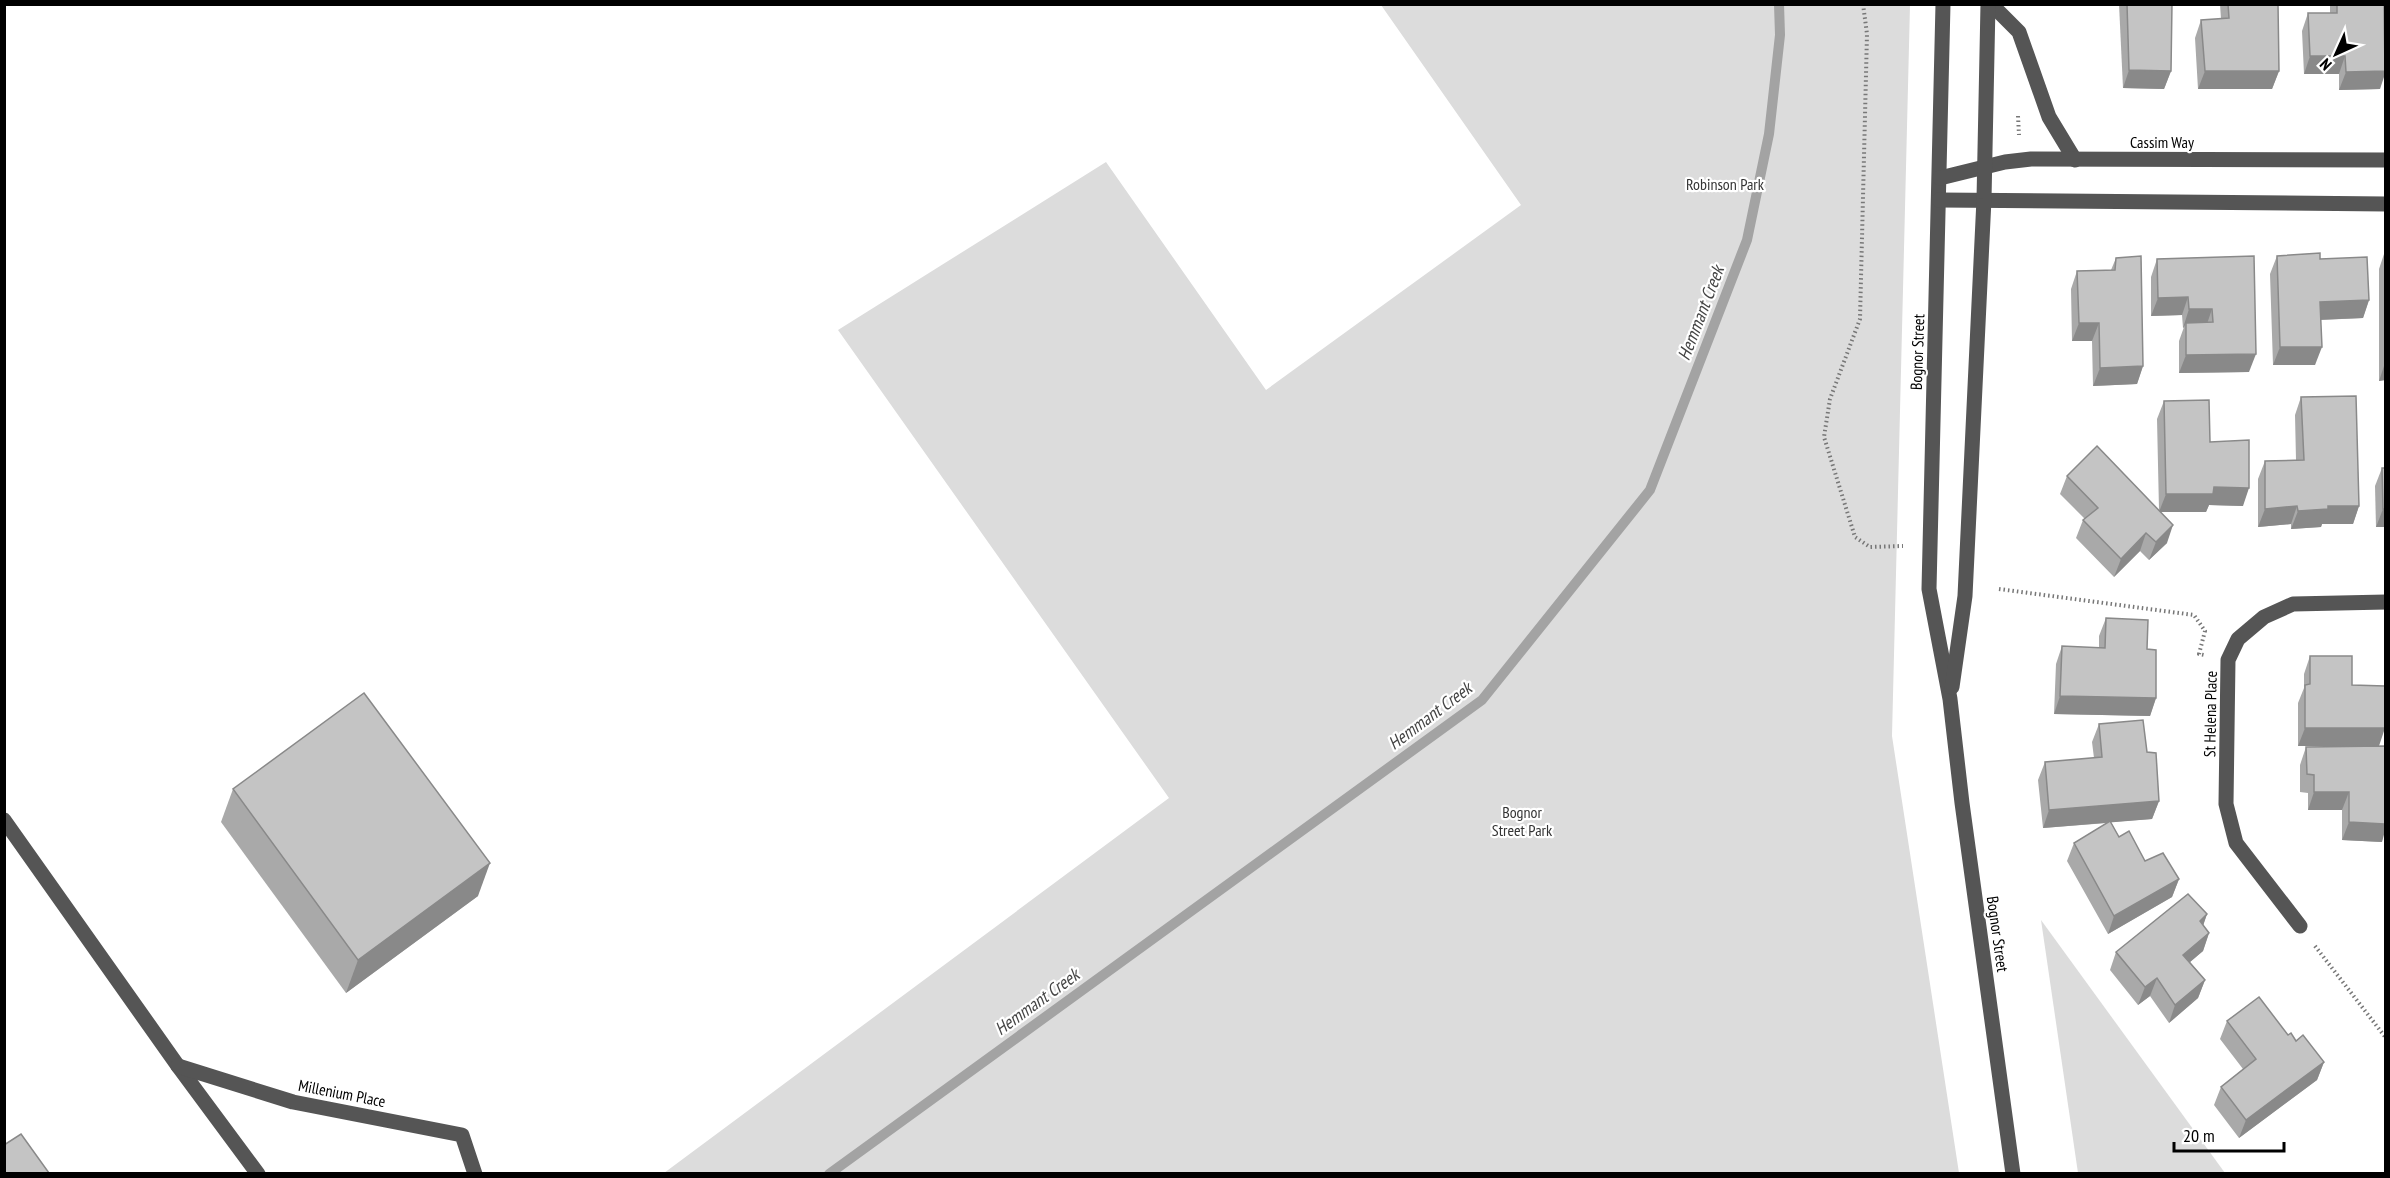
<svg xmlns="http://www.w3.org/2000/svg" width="2390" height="1178" viewBox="0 0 2390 1178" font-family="'PT Sans Narrow',sans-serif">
<rect width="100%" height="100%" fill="#fff"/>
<!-- green -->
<g fill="#dcdcdc">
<polygon points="1381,5 1910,5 1892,736 1959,1173 664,1173 1169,798 838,330 1106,162 1266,390 1521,205"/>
<polygon points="2041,920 2225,1173 2078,1173"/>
</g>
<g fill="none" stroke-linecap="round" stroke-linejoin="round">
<!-- stream -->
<polyline stroke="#a3a3a3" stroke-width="10" points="829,1174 1482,700 1650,490 1747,240 1769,134 1780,35 1779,4"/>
<!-- path -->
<g stroke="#777" stroke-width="4" stroke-dasharray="1.5 3" stroke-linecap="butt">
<polyline points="1863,4 1867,34 1860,319 1830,399 1824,437 1855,537 1870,547 1903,546"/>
<polyline points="2018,116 2019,135"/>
<polyline points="1999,589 2194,615 2205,631 2199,654 2204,655"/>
<polyline points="2315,946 2386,1038"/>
</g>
<!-- minor -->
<g stroke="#555" stroke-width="15">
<polyline points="1943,4 1929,589 1950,699 1962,803 2013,1174"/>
<polyline points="1991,4 2019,32 2049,117 2075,160"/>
<polyline points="1940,178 2005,162 2031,159 2386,160"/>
<polyline points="1939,200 2386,204"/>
<polyline points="1952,687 1965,596 1984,199 1988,4"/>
<polyline points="4,820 178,1066 258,1174"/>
<polyline points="2300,926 2236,843 2226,804 2228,660 2238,639 2264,617 2293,604 2386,602"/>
<polyline points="178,1066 293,1102 462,1135 475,1174"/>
</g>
</g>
<!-- wall -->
<g fill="#a9a9a9">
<polygon points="2119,4 2172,4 2171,71 2164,89 2123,88"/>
<polygon points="2220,4 2278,4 2279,71 2272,89 2198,89 2195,38 2201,20 2221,19"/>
<polygon points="2330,4 2384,4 2380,89 2339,90 2339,74 2304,74 2302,31 2308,13 2330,13"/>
<polygon points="2385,251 2385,380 2379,381 2379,269"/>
<polygon points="2254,256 2249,372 2179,373 2179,341 2184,327 2183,328 2182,315 2151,316 2151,277 2157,259"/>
<polygon points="2277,256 2320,259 2369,300 2363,318 2321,320 2315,365 2273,365 2270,274"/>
<polygon points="2116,258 2143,366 2137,384 2093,386 2092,341 2072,341 2071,289 2077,271 2111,270"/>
<polygon points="2301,397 2359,506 2353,524 2322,524 2321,527 2291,529 2291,524 2258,527 2258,479 2265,461 2296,460 2295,415"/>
<polygon points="2164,401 2210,442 2243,506 2209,505 2206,512 2161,512 2167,543 2149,560 2140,551 2114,577 2076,538 2083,520 2085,519 2060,494 2067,476 2159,510 2157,419"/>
<polygon points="2382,468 2385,468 2385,527 2376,527 2375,486"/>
<polygon points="2106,618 2147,649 2156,698 2150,716 2054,714 2056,664 2062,646 2099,648 2099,636"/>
<polygon points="2310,656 2352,685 2379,746 2298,746 2298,703 2304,688 2304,674"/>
<polygon points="2099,724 2147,752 2159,801 2152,819 2111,822 2119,837 2145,861 2179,879 2172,897 2108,934 2067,861 2074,843 2107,823 2043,828 2038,780 2045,762 2094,758 2092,742"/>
<polygon points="2385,746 2382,842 2342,840 2342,810 2308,810 2308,793 2300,792 2300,765 2306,747"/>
<polygon points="233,789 478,896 346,993 221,822"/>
<polygon points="2207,914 2203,925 2209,933 2203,951 2190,962 2205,980 2198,998 2169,1023 2150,996 2138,1005 2110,970 2116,952"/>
<polygon points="2227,1021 2288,1035 2324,1062 2317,1080 2239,1138 2214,1105 2221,1087 2243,1069 2220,1039"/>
</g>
<!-- shaded-wall -->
<g fill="#898989">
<polygon points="2310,56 2345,56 2339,74 2304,74"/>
<polygon points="2129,70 2171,71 2164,89 2123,88"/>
<polygon points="2205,71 2279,71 2272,89 2198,89"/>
<polygon points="2385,71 2385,74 2380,89 2339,90 2346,72"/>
<polygon points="2188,297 2182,315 2151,316 2158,298"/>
<polygon points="2369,300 2363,318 2314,320 2320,302"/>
<polygon points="2189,309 2212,309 2206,327 2186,323 2184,327 2183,328"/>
<polygon points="2079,323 2099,323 2092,341 2072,341"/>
<polygon points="2280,347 2322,347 2315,365 2273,365"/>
<polygon points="2256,354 2249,372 2179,373 2186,355"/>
<polygon points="2385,363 2385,380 2379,381"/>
<polygon points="2143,366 2137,384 2093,386 2100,368"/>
<polygon points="2214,487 2249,488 2243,506 2209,505 2206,512 2159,512 2166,494"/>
<polygon points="2297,506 2291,524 2258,527 2265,509"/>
<polygon points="2328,506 2359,506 2353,524 2322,524 2321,527 2291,529 2298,511"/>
<polygon points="2383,509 2385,509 2385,527 2376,527"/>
<polygon points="2173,525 2167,543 2149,560 2156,542"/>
<polygon points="2146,533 2140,551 2114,577 2121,559"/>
<polygon points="2060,696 2156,698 2150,716 2054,714"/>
<polygon points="2305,728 2385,728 2379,746 2298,746"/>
<polygon points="2314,792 2349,792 2342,810 2308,810"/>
<polygon points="2159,801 2152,819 2043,828 2049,810"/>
<polygon points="2349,822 2385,824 2385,831 2382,842 2342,840"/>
<polygon points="490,863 478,896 346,993 358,960"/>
<polygon points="2179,879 2172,897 2108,934 2114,916"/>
<polygon points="2207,914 2201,932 2200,921"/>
<polygon points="2209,933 2203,951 2177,973 2183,955"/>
<polygon points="2157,978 2150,996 2138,1005 2145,987"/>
<polygon points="2205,980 2198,998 2169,1023 2175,1005"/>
<polygon points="2324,1062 2317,1080 2239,1138 2246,1120"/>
</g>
<!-- building -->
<g fill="#c4c4c4" stroke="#898989" stroke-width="1.5">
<polygon points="2127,4 2172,4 2171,71 2129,70"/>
<polygon points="2228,4 2278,4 2279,71 2205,71 2201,20 2229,18"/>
<polygon points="2337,4 2384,4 2385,71 2346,72 2345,56 2310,56 2308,13 2337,13"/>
<polygon points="2320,253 2320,259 2367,257 2369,300 2320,302 2322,347 2280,347 2277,256"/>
<polygon points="2141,256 2143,366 2100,368 2099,323 2079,323 2077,271 2115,270 2116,258"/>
<polygon points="2254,256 2256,354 2186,355 2186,323 2213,322 2212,309 2189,309 2188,297 2158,298 2157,259"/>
<polygon points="2356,396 2359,506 2328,506 2328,509 2298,511 2297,506 2265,509 2265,461 2304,460 2301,397"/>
<polygon points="2209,400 2210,442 2249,440 2249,488 2214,487 2213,494 2166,494 2164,401"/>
<polygon points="2097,446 2173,525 2156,542 2146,533 2121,559 2083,520 2098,508 2067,476"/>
<polygon points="2382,468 2385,468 2385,509 2383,509"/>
<polygon points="2106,618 2148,620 2147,649 2156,650 2156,698 2060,696 2062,646 2105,648"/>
<polygon points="2310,656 2352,656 2352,685 2385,686 2385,728 2305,728 2305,685 2310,684"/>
<polygon points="364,693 490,863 358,960 233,789"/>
<polygon points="2143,720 2147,752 2156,753 2159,801 2049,810 2045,762 2102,757 2099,724"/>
<polygon points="2385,746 2385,824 2349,822 2349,792 2314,792 2314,775 2307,774 2306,747"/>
<polygon points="2110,821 2119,837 2129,831 2145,861 2163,853 2179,879 2114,916 2074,843"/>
<polygon points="2188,894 2207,914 2200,921 2209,933 2183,955 2205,980 2175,1005 2157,978 2145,987 2116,952"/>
<polygon points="2259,997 2288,1035 2291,1033 2296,1041 2303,1035 2324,1062 2246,1120 2221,1087 2256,1059 2227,1021"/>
<polygon points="21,1134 49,1173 4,1173 4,1145"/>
</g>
<g text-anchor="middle" stroke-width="4.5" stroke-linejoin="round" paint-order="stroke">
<!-- street labels -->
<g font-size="16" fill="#000" stroke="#fff">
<text x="2162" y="148">Cassim Way</text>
<text transform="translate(1917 352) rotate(-88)" y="6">Bognor Street</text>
<text transform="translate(2210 714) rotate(-89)" y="6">St Helena Place</text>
<text transform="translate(1998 934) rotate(82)" y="6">Bognor Street</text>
<text transform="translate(342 1093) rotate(11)" y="6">Millenium Place</text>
</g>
<!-- park labels -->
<g font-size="16" fill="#333" stroke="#fff">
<text x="1725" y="190">Robinson Park</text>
<text x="1522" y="818">Bognor<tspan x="1522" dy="18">Street Park</tspan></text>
</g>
<!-- water labels -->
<g font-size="18" font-style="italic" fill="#444" stroke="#fff">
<text transform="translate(1701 313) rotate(-69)" y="6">Hemmant Creek</text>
<text transform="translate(1430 716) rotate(-37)" y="6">Hemmant Creek</text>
<text transform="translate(1037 1002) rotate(-36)" y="6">Hemmant Creek</text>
</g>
</g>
<!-- border -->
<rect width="2390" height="1178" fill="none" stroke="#000000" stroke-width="12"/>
<!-- north arrow -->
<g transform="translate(2336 54) rotate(225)" stroke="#ffffff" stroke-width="4.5" paint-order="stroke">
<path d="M0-4.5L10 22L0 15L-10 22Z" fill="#000000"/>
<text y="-9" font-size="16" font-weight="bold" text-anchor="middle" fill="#000000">N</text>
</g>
<!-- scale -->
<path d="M2174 1142v9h110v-9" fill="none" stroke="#000000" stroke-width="3"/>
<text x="2183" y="1142" font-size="18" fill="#000000" stroke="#ffffff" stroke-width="4.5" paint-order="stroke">20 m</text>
</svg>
